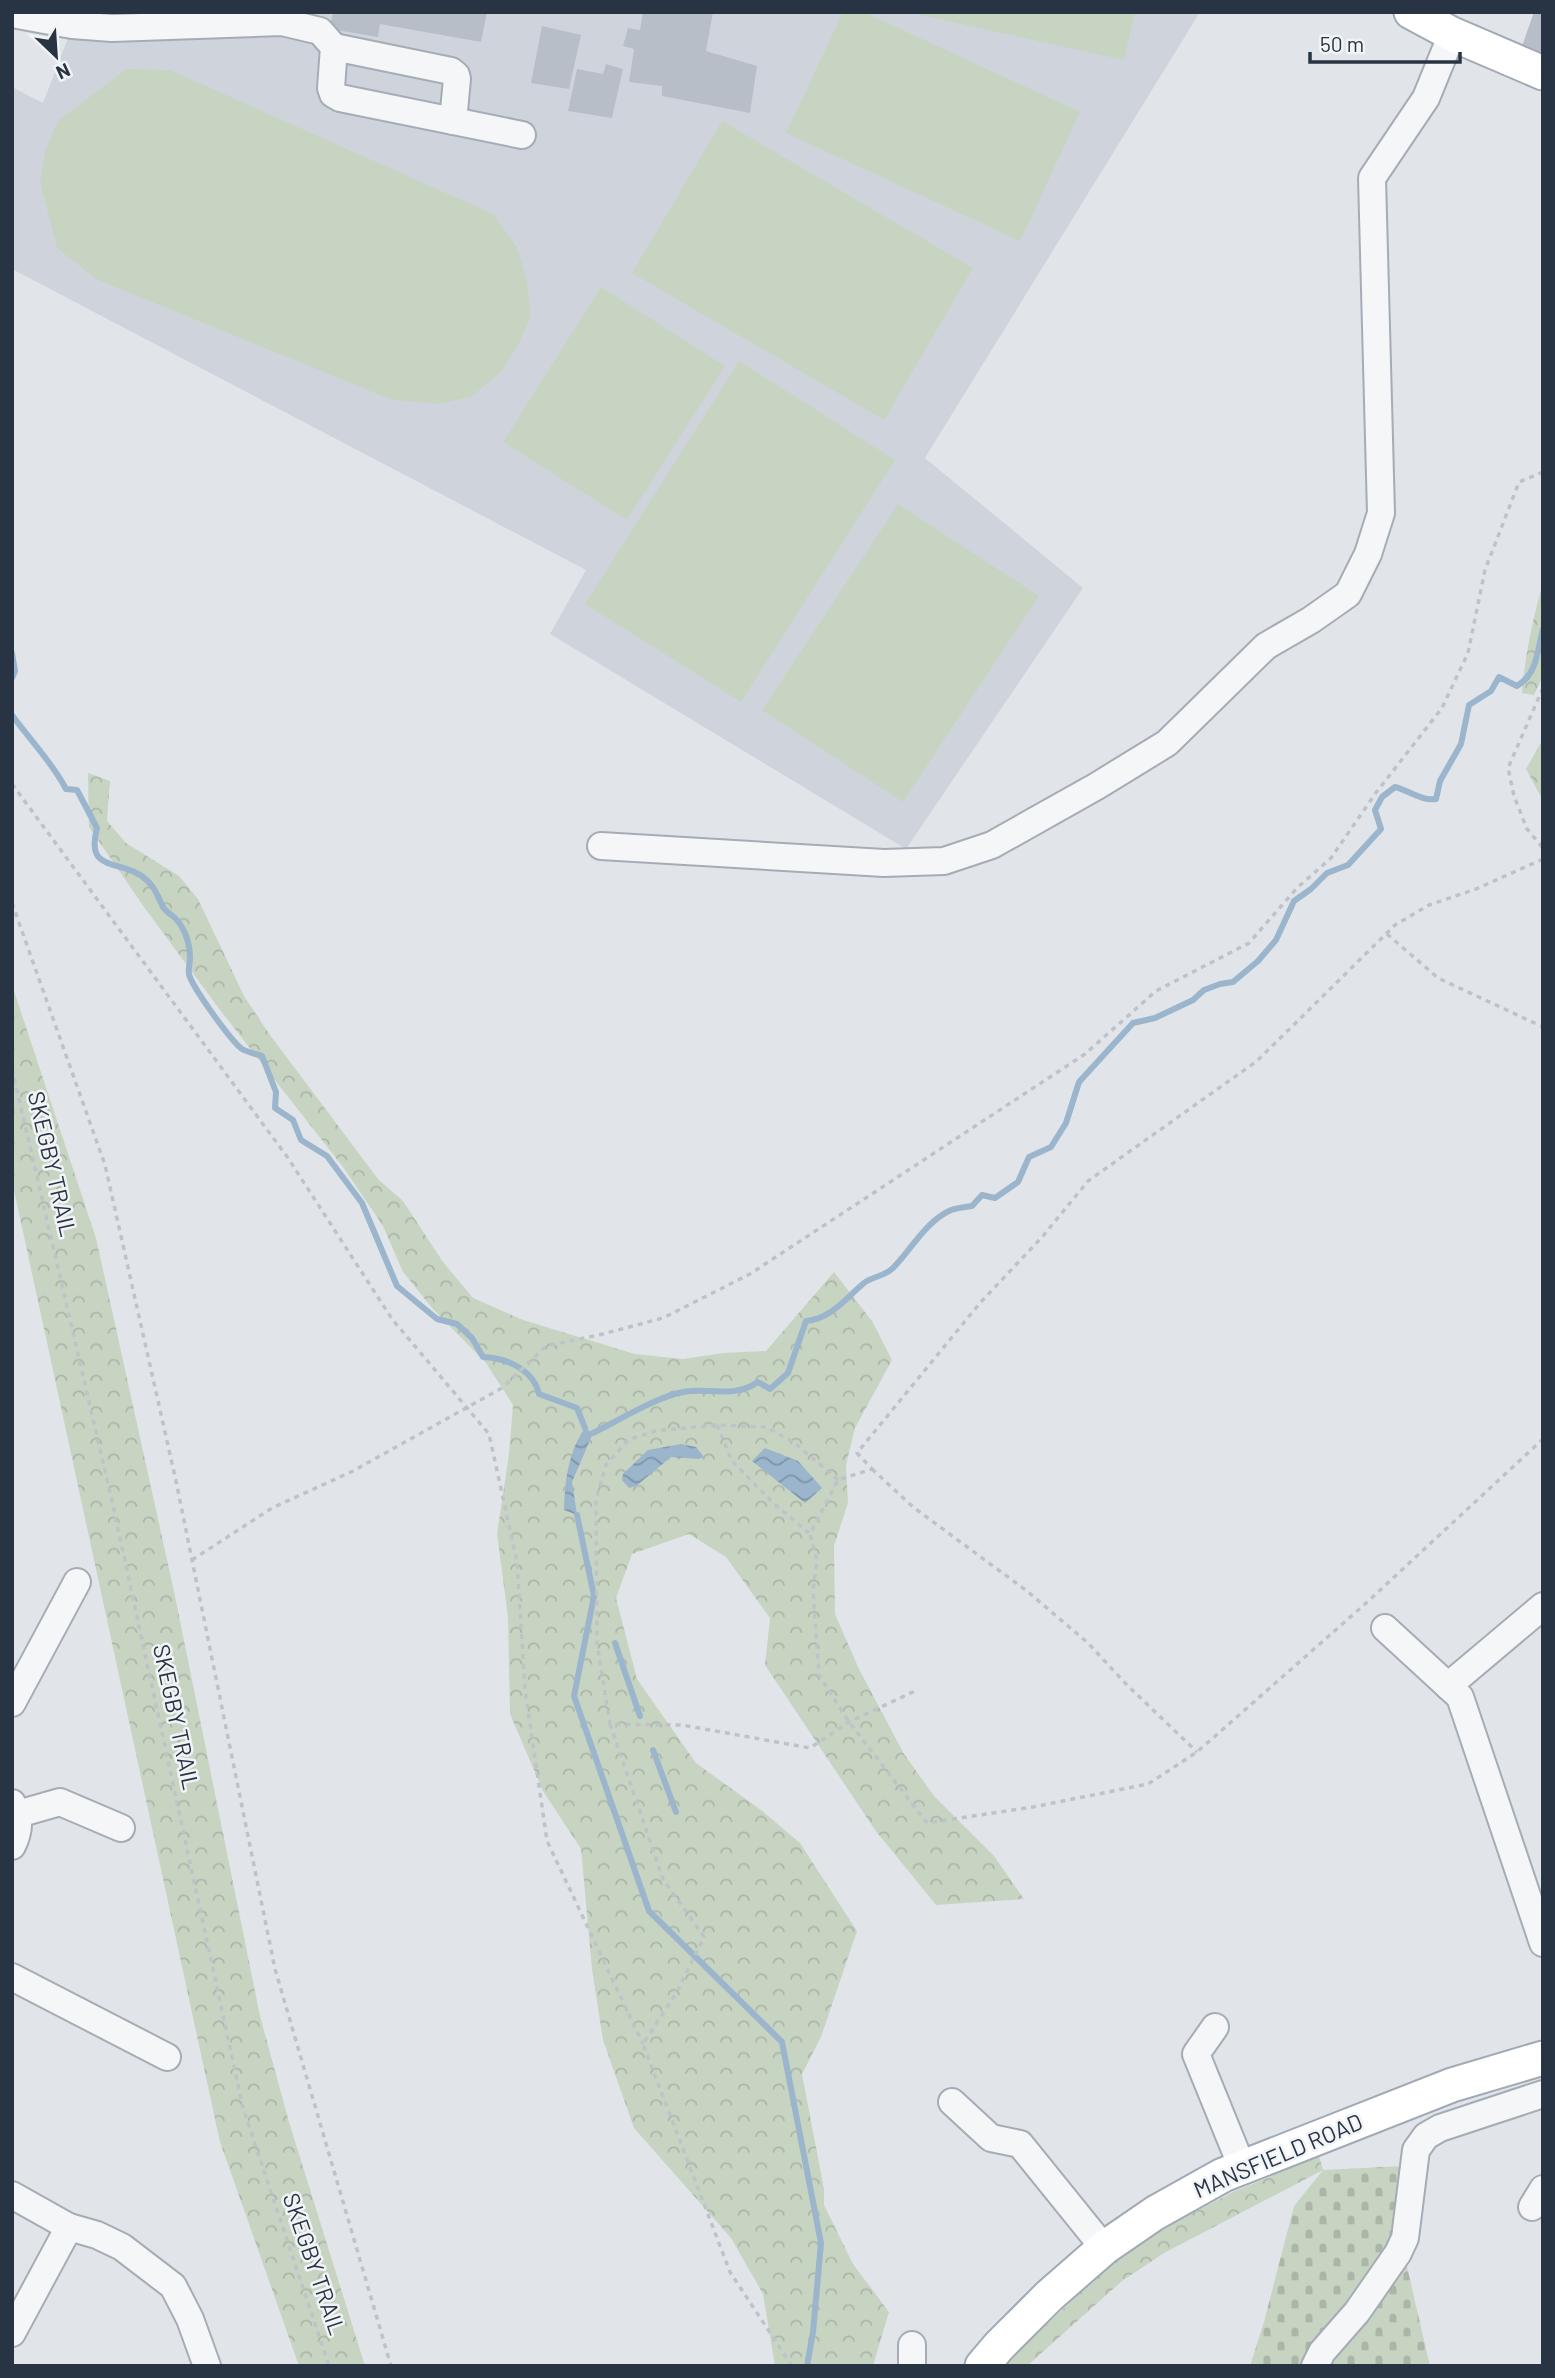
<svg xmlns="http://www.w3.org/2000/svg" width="1555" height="2378" viewBox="0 0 1555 2378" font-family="Barlow,sans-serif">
<defs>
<pattern id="forest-crowns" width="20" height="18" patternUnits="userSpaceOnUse" patternTransform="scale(1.75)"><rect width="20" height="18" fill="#c7d4c2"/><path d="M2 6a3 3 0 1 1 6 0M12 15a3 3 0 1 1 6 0" fill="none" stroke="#abb6a8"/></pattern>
<pattern id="cemetery-stones" width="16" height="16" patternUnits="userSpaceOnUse" patternTransform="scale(1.75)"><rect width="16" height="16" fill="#c7d4c2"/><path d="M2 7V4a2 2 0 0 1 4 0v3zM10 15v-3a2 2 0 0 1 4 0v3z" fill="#abb6a8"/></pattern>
<pattern id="water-waves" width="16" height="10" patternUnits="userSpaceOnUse" patternTransform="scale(1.75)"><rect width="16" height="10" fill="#9ab5cc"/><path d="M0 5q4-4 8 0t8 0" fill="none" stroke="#7e94a7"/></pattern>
</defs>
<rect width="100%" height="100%" fill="#e1e5ea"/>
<!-- built -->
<polygon fill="#cfd4dc" points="78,12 1200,12 925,458 1083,588 906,849 550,634 586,570 12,269 12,87 43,103"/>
<!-- grass -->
<g fill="#c7d4c2">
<polygon points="843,12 864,12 1080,112 1020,241 786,133"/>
<polygon points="921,12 1135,12 1124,60 920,15"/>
<polygon points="126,69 170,70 493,214 517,247 527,281 531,315 519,344 501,372 471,397 438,404 392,400 96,279 57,248 40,182 46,148 58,121"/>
<polygon points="722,121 973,268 884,420 632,273"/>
<polygon points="601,287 725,366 627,520 503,442"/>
<polygon points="739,361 895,460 741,702 585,604"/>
<polygon points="898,504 1039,596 903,802 762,710"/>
</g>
<!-- forest -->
<g fill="url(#forest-crowns)">
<path d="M1543,582V676L1534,695L1522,693C1525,654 1533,619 1543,582Z"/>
<polygon points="1543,739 1543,801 1526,769"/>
<polygon points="88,773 110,781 107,821 126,843 179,876 198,899 244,996 270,1035 378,1179 403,1201 443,1262 473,1298 523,1320 635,1354 683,1359 723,1353 766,1351 834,1272 872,1321 892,1360 855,1428 846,1465 848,1503 834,1546 835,1614 859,1669 904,1754 934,1796 994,1856 1024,1899 936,1905 875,1830 765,1665 770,1618 726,1557 689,1534 632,1554 616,1598 637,1679 696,1763 761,1810 800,1843 857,1931 821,2037 802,2074 824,2189 824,2205 853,2264 889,2312 873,2366 775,2366 763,2294 731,2238 634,2128 603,2040 592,1969 581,1849 543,1791 510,1714 508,1617 497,1534 509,1454 513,1405 486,1363 433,1309 403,1272 383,1226 343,1167 220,1010 144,907 89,827"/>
<polygon points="12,985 96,1238 175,1596 260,2016 289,2122 365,2366 299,2366 220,2142 12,1181"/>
<polygon points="1319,2156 1323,2170 1164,2253 1122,2281 1027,2366 1002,2366 1112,2263 1153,2234 1233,2192"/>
</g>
<!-- cemetery -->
<polygon fill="url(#cemetery-stones)" points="1403,2166 1405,2258 1430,2366 1250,2366 1264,2322 1294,2206 1323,2170"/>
<!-- water -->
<g fill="url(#water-waves)">
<path d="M585,1428L593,1433L572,1482L577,1515L564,1510C565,1481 568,1452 585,1428Z"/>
<polygon points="681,1444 696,1447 704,1457 699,1459 671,1457 636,1486 629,1488 622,1480 623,1474 648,1450"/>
<polygon points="765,1448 798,1461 822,1488 805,1503 752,1461"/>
</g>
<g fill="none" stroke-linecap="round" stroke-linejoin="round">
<!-- stream -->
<g stroke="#9ab5cc" stroke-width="6">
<polyline points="12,653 15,671 12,678"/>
<path d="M12,715C30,740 52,762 66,789L77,790L97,828C85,873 119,859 143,877C155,886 157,895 163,907C166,912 171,914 175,918C185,928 190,944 190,958C190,963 188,969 189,974C192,987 231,1041 242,1049C247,1052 256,1054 262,1056L276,1092L275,1108L293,1120L301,1140L327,1156L362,1203L397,1286L437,1319L457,1324L472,1338L483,1357C506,1358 533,1369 539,1394L577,1408L585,1428"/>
<path d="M593,1433C618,1421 656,1397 683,1392C709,1387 733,1399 758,1382L770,1389L788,1373L806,1321C831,1319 846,1298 864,1283C873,1276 884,1277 893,1268C911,1250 926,1221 951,1210C957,1208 965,1207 972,1206L982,1195L995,1198L1018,1182L1029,1157L1051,1147L1066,1123L1079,1082L1133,1023L1155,1018L1193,1000L1204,990L1220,984L1233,982L1258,961L1276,940L1294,901L1311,889L1327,873L1348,865L1381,829L1375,810L1382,797L1395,787C1410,791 1421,801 1436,799L1440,781L1461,744L1469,705L1491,691L1499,677L1517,686C1538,673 1537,651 1543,629"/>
<polyline points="577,1515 594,1596 574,1696 649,1911 782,2042 821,2243 813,2332 807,2366"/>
<polyline points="615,1643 640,1716"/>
<polyline points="653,1750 676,1812"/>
</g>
</g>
<!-- building -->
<g fill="#b8bec8">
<polygon points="333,12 487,12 481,42 380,24 378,37 330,29"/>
<polygon points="643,12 713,12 706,51 757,66 750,113 662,96 662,86 629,82 634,49 623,46 628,28 640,30"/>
<polygon points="1534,12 1543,12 1543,60 1520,52"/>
<polygon points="542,26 581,35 569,89 531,83"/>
<polygon points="606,64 623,69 612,118 568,111 577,69 603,74"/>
</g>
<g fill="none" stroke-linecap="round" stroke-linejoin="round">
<!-- minor casing -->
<g stroke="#a6acb5" stroke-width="30">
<g id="minor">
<polyline points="12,14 72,25 112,28 282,22 320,31 334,47 331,88 333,94 340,98 522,135"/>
<polyline points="334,47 451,71 456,75 457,79 453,121"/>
<polyline points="601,846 884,863 944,861 992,845 1097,786 1167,743 1266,646 1311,620 1348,594 1368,554 1381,513 1372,178 1426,98 1452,34"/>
<polyline points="1385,1628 1460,1697 1543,1943"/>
<polyline points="1448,1686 1543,1606"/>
<polyline points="12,1703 77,1582"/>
<path d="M12,1803C20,1819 20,1830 12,1846"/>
<polyline points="18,1814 60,1802 121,1828"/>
<polyline points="12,1977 167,2057"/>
<polyline points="1215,2027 1196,2054 1242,2167"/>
<polyline points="952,2102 991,2138 1020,2144 1104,2248"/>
<polyline points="12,2195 69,2227 97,2235 122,2247 173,2286 190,2319 207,2366"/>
<polyline points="1532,2207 1543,2189"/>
<polyline points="12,2333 69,2227"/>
<polyline points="912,2366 912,2345"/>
<polyline points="1315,2366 1322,2352 1357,2312 1398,2253 1405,2238 1416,2150 1426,2136 1440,2128 1543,2094"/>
</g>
</g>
<!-- major casing -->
<g stroke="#a0aab6" stroke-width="37">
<g id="major">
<polyline points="1411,12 1452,34 1543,73"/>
<polyline points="982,2366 999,2346 1049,2296 1104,2248 1155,2213 1223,2175 1452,2085 1543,2058"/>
</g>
</g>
<!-- path -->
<g stroke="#bfc3c9" stroke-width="3.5" stroke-dasharray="5 5" stroke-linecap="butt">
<polyline points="1543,688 1508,768 1514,796 1527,829 1543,848"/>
<polyline points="12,784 288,1158 392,1319 489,1434 517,1562 525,1689 547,1841 643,2044"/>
<polyline points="1543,859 1476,889 1429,905 1395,925 1257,1061 1088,1181 1043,1236 980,1303 857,1453 872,1469 838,1480 810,1534 817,1561 813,1590 819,1675 849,1722 927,1823 1033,1807 1148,1784 1197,1752 1364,1605 1543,1439"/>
<polyline points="12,903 105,1165 176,1481 275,1969 391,2366"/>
<polyline points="1387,934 1438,978 1543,1027"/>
<polyline points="12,1069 112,1501 243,2108 329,2366"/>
<polyline points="717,1425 732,1461 772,1502 809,1533"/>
<polyline points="872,1469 913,1507 1027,1591 1088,1643 1127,1685 1197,1752"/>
<polyline points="838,1480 795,1443 766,1427 717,1425 655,1431 628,1440 606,1465 596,1499 597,1643 610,1724 682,1725 810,1748 849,1722 915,1691"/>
<polyline points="192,1560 272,1508 353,1471 502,1388 546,1346 599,1335 663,1318 750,1274 1085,1054 1156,991 1249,943 1297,888 1331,858 1375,794 1442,708 1468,653 1485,570 1519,482 1543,472"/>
<polyline points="610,1724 663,1879 704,1937 677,1992 643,2044 730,2272 792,2366"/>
</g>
<!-- minor -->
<use href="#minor" stroke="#f4f6f8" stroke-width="26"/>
<!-- major -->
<use href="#major" stroke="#fff" stroke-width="33"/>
</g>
<g text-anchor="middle" stroke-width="5" stroke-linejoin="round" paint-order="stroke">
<!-- street labels -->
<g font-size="23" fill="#283343" stroke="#f1f4f7">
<text transform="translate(52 1164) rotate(77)" y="8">SKEGBY TRAIL</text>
<text transform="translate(176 1717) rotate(78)" y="8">SKEGBY TRAIL</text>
<text transform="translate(1278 2156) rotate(-23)" y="8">MANSFIELD ROAD</text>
<text transform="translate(314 2264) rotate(71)" y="8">SKEGBY TRAIL</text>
</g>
</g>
<!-- border -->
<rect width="1555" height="2378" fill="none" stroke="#283343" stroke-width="28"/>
<!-- north arrow -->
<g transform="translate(56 56) rotate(155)" stroke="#f1f4f7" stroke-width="5" paint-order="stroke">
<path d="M0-5L12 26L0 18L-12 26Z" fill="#283343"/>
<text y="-10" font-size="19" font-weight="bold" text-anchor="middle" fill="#283343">N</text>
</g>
<!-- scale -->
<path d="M1310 52v10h150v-10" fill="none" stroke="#283343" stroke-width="3.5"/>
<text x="1320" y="52" font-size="21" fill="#283343" stroke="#f1f4f7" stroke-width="5" paint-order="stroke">50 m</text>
</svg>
